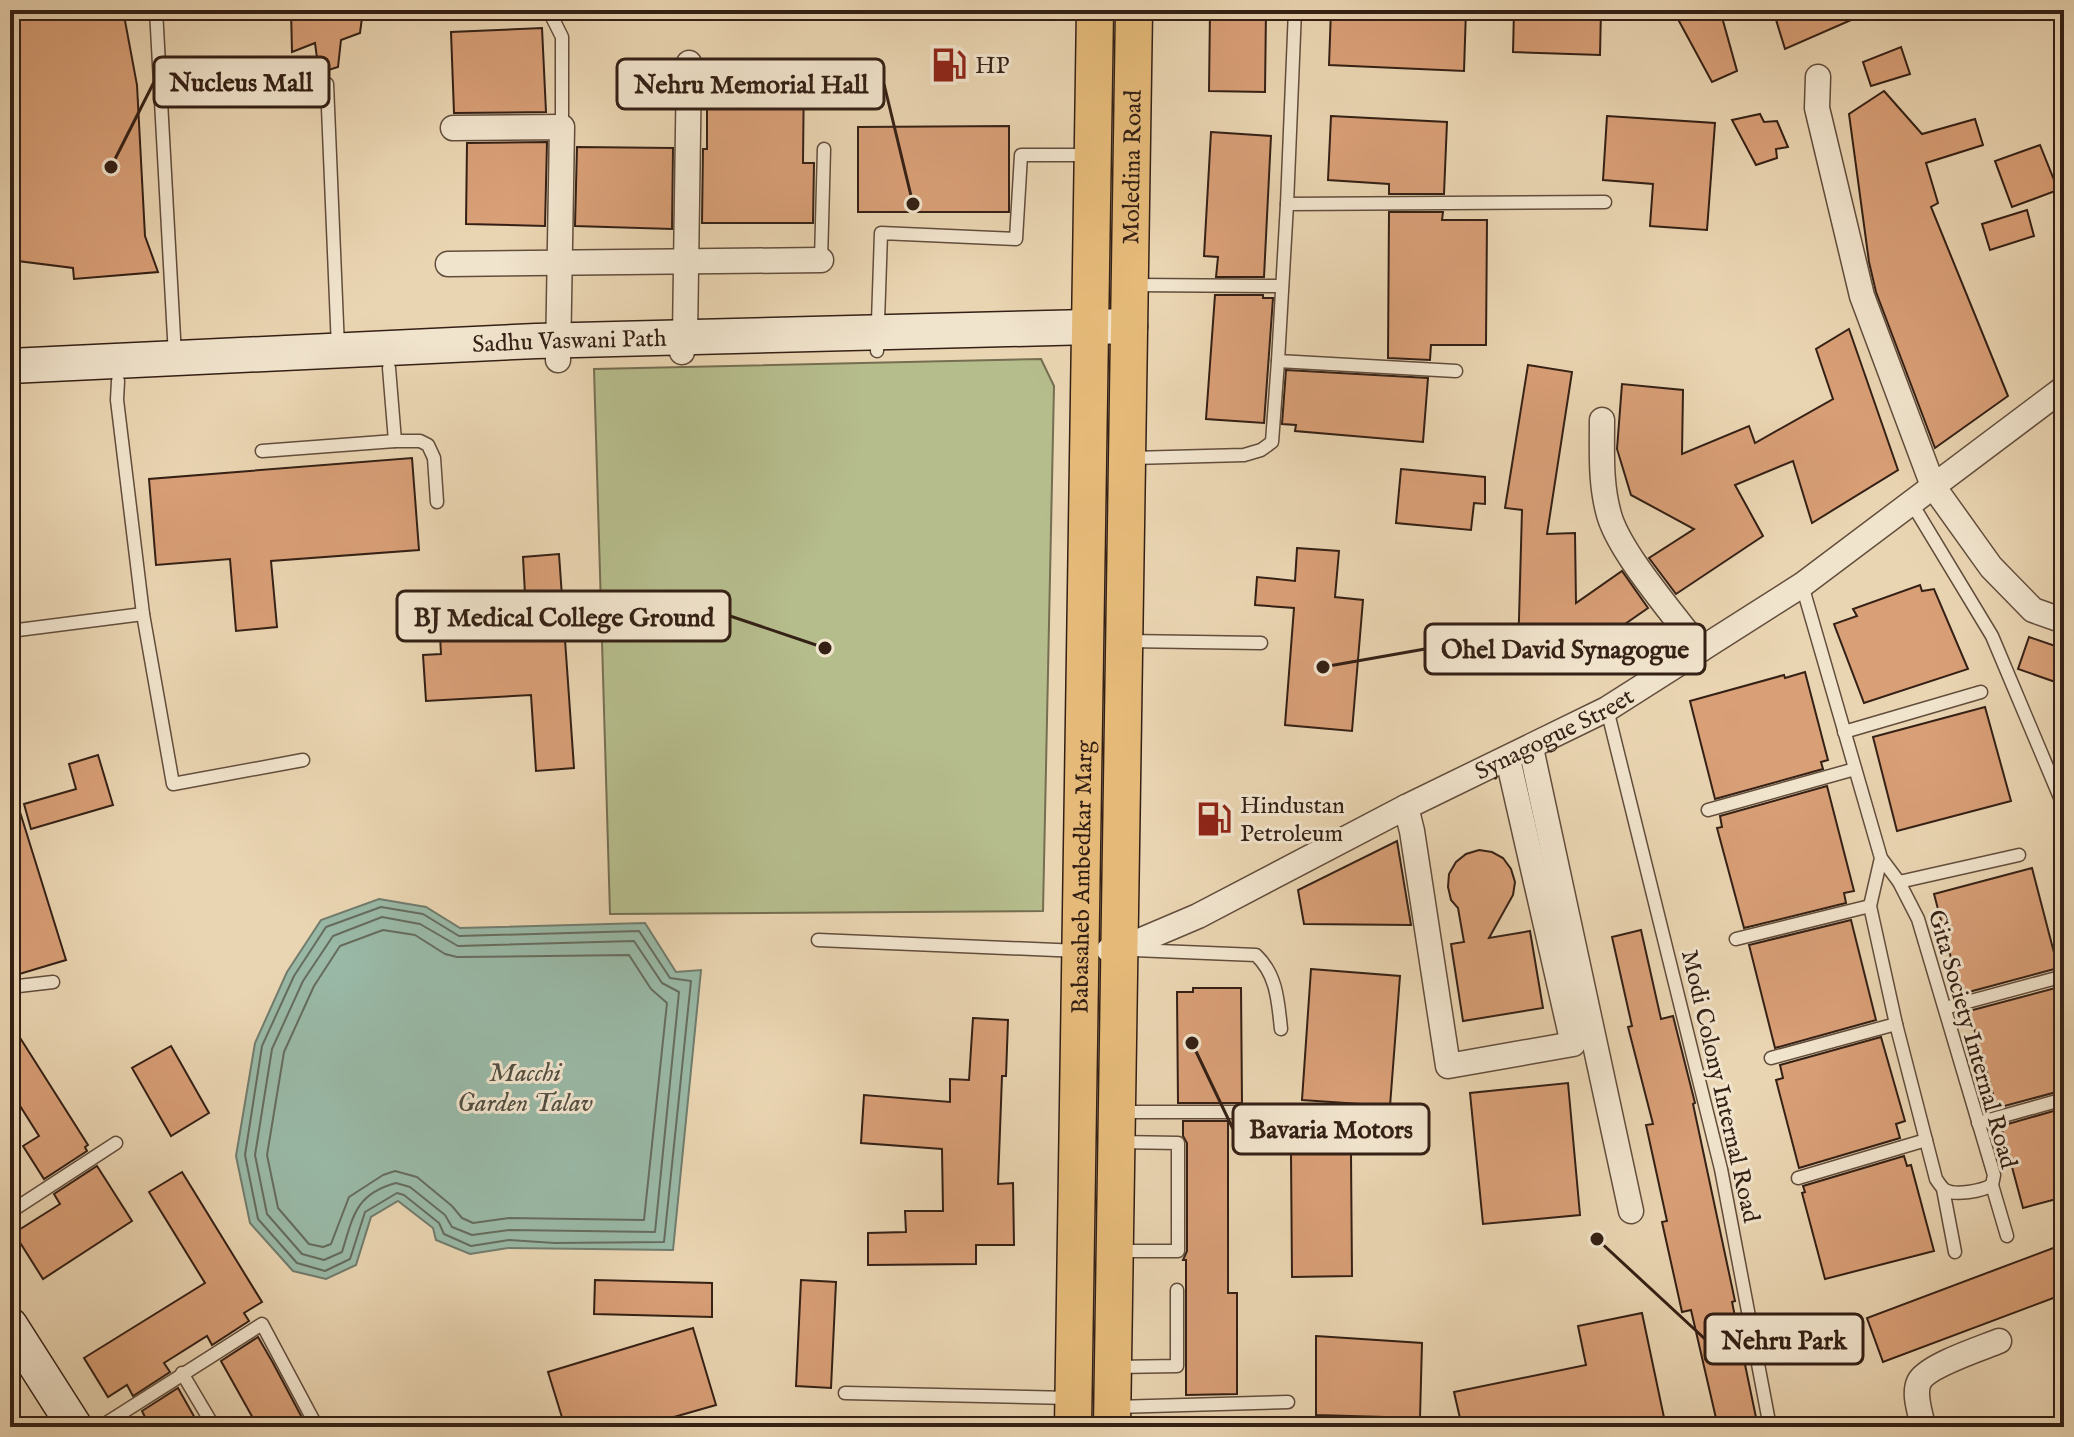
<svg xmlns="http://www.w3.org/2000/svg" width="2074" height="1437" viewBox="0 0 2074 1437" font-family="'IM FELL English',serif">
<rect width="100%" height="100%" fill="#ead5b2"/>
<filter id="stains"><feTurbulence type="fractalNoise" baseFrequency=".0025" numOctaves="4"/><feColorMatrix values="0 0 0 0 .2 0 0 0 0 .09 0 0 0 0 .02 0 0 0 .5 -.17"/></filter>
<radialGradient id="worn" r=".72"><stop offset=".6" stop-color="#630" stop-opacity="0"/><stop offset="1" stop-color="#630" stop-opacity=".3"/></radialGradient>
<!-- green -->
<polygon fill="#b6bd8d" stroke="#756e51" stroke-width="2" points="1041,359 1054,386 1043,911 610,914 594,369"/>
<!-- water -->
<polygon fill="#99b9a7" stroke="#717c6d" stroke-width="2" points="379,899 426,907 460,928 645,923 676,972 701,970 673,1250 508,1248 470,1254 436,1240 433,1228 398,1201 371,1217 356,1265 326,1279 293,1271 250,1223 236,1156 255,1043 287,972 321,920"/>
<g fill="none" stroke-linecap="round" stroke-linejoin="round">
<!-- shore -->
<g stroke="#666c5e" stroke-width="2">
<polygon points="381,907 423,914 459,936 639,931 670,978 691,981 664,1242 555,1243 509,1240 471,1246 444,1234 439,1223 404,1195 397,1193 365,1212 350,1259 325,1271 297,1263 258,1219 245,1155 262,1046 294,976 326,927"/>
<path d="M382,917L420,924L458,946L634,941L662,983L679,992L655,1232L509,1230L472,1235L452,1227L445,1215L410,1187L396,1183C355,1194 353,1217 342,1252L324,1260L302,1254L267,1214L255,1155L272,1049L303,981L333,936Z"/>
<polygon points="383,930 415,935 445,954 457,957 629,955 651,989 667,1003 644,1220 509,1218 473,1223 462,1218 452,1206 417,1177 395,1171 383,1175 349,1197 331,1244 323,1247 309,1244 278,1208 267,1155 284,1052 314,986 340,946"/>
</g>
</g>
<!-- building -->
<g fill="#d99f77" stroke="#342015" stroke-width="2">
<polygon points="21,10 123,10 137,85 145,236 158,272 74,279 73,268 10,260 10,95"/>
<polygon points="291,10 363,10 360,33 341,40 338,67 319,73 315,43 292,52"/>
<polygon points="1210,10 1266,10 1265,92 1209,91"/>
<polygon points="1331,10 1466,10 1464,71 1329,65"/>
<polygon points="1514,10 1601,10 1600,55 1513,52"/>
<polygon points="1673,10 1720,10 1737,71 1712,82"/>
<polygon points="1773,10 1874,10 1785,49"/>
<polygon points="542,28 546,112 454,113 451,32"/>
<polygon points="1901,47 1910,74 1871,86 1863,62"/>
<polygon points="707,64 804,65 803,163 814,163 813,223 702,223 703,149 707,149"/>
<polygon points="1884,91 1922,134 1975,119 1983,145 1926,163 1938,203 1931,207 2008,396 1935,448 1876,292 1869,262 1849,114"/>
<polygon points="1760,114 1764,122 1777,121 1788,147 1776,149 1777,158 1756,165 1732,120"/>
<polygon points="1331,116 1447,122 1444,194 1389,194 1389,184 1328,180"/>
<polygon points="1607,116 1715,123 1707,230 1650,226 1653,184 1603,180"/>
<polygon points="1009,126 1009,212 858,212 858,127"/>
<polygon points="1211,132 1271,136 1264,277 1216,277 1218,257 1204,256"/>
<polygon points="547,142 545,226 466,224 467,143"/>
<polygon points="2040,145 2058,190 2012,207 1995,161"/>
<polygon points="577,147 673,148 672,229 575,226"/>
<polygon points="2027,210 2034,236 1990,250 1982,224"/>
<polygon points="1389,212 1443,212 1442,220 1487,220 1486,345 1431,345 1430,360 1388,358"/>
<polygon points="1215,295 1263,295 1263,298 1273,298 1264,423 1206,419"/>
<polygon points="1849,329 1898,470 1812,523 1793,461 1735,485 1763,536 1676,594 1649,558 1694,529 1631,495 1617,449 1622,384 1683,390 1682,454 1749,426 1755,443 1833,399 1816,349"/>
<polygon points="1528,365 1572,372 1547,534 1575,533 1576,603 1622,571 1648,608 1553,674 1518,655 1522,510 1505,508"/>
<polygon points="1286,370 1428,378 1423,442 1295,431 1296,425 1282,424"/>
<polygon points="412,458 419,550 271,561 277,627 236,631 230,559 156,565 149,479"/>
<polygon points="1401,469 1485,477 1485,504 1474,503 1471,530 1396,523"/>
<polygon points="1297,548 1339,551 1335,597 1363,600 1352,731 1285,725 1294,608 1255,605 1257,577 1295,581"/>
<polygon points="559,554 574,768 536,771 531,695 426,701 423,655 441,654 438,598 525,594 523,557"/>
<polygon points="1920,585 1922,591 1934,589 1968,669 1864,703 1834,624 1857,616 1853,609"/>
<polygon points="2029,637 2064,649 2064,685 2018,669"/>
<polygon points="1805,672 1828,760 1821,762 1823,769 1715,799 1690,701 1784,675 1785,678"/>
<polygon points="1985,707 2011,801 1897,831 1873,737"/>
<polygon points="98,755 113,805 31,829 24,804 76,789 69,764"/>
<polygon points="1827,786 1854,891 1844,893 1846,903 1744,928 1717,828 1722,827 1720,816"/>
<polygon points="15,796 66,960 16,975 10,954 10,797"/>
<polygon points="1397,841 1411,925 1304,924 1298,890"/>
<polygon points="1479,850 1492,852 1503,858 1511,869 1515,882 1513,895 1489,938 1530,931 1543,1008 1463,1021 1451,944 1464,942 1458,908 1451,900 1448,887 1449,874 1456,862 1466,854"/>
<polygon points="2032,868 2058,968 1965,993 1963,987 1959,988 1934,894"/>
<polygon points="1851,920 1876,1020 1775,1048 1749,945"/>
<polygon points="1641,930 1661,1019 1673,1016 1695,1103 1693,1104 1735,1301 1732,1302 1758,1427 1718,1427 1691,1310 1682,1312 1662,1222 1667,1221 1646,1125 1653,1124 1628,1027 1632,1026 1612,937"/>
<polygon points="1311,969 1400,976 1390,1106 1302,1100"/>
<polygon points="2063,986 2064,1090 1997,1108 1969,1011"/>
<polygon points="1193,988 1241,988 1242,1103 1178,1103 1177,992 1193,992"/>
<polygon points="973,1018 1008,1020 1006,1076 1002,1076 998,1184 1013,1183 1014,1245 976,1245 976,1264 868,1265 868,1233 906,1232 905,1211 943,1211 942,1149 861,1143 864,1095 950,1102 950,1079 969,1080"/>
<polygon points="10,1022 88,1145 85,1147 87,1151 44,1179 23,1146 39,1136 10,1090"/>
<polygon points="1881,1037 1905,1121 1896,1124 1900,1138 1799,1168 1776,1080 1783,1078 1780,1065"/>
<polygon points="171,1046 209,1113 171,1136 132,1068"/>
<polygon points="1568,1083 1580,1215 1483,1224 1470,1093"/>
<polygon points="2064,1108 2064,1197 2023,1208 2001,1126"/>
<polygon points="1183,1121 1228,1121 1228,1293 1237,1293 1237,1394 1186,1395 1186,1260 1183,1260 1187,1251 1187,1143 1183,1136"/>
<polygon points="1291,1154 1351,1154 1352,1276 1292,1277"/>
<polygon points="1904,1156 1907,1166 1911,1165 1934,1251 1825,1279 1802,1193 1805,1192 1803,1186"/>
<polygon points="97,1166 132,1221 43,1279 14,1233 60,1204 54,1194"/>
<polygon points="182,1172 262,1302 244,1313 249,1321 212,1345 207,1336 164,1363 170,1372 133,1396 127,1385 108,1397 84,1358 205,1283 149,1192"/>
<polygon points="2064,1244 2064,1294 1883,1362 1867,1318"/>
<polygon points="595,1280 712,1283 712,1317 594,1314"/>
<polygon points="801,1280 836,1282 831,1388 796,1386"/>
<polygon points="1642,1313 1666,1427 1462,1427 1454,1392 1586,1365 1578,1326"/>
<polygon points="693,1328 716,1405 639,1427 565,1427 548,1372"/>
<polygon points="1316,1336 1422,1343 1420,1418 1316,1415"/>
<polygon points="258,1337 273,1363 307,1427 258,1427 221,1361"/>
<polygon points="178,1388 200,1427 150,1427 142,1411"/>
</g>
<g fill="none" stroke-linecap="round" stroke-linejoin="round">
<!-- service casing -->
<g stroke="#624d3c" stroke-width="15">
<g id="service">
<polyline points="156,10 175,356"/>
<polyline points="537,10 551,15 562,37 562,127"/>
<polyline points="453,12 500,10"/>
<polyline points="870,13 1092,11"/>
<polyline points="327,84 338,348"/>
<polyline points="1287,204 1295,10"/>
<polyline points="821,260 824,149"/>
<polyline points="1134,285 1282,286"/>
<polyline points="877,351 881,233 1016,239 1021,155 1091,155"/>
<polyline points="389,368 395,441"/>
<polyline points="1456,371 1278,361 1287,204 1605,202"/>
<polyline points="118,381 117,400 143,614 173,784 303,760"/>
<polyline points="262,451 395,441 420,441 428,445 434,458 437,502"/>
<polyline points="1132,458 1244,455 1261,450 1272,442 1278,361"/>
<polyline points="1911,502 1992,636 2064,807"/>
<path d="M1802,585L1881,858L1899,882L1918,919L1994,1175L1992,1185C1982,1191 1955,1196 1945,1190C1942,1188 1938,1182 1936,1179L1896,1024L1870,906L1881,858"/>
<polyline points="10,631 143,614"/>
<polyline points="1127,641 1261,643"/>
<polyline points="1607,709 1721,1169 1770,1427"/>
<polyline points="1844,732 1981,692"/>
<polyline points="1708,810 1855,769"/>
<polyline points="1899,882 2019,855"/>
<polyline points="1736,939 1870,906"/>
<polyline points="818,940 1079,951"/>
<path d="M1134,950L1256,955C1277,975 1278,1001 1281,1029"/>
<polyline points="10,987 53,982"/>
<polyline points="1945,1008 2064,976"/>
<polyline points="1771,1058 1896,1024"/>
<polyline points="1120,1112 1244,1112"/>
<polyline points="1978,1123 2064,1099"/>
<polyline points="1119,1142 1178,1143 1178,1251 1120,1251"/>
<polyline points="1798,1178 1926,1140"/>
<polyline points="1992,1185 2007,1236"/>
<polyline points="1943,1189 1955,1252"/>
<polyline points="10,1212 116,1143"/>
<polyline points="1116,1367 1177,1366 1177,1290"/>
<polyline points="182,1373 214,1427"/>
<polyline points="845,1393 1070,1398"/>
<polyline points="1115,1407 1288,1402"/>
<polyline points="100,1427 262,1324 317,1427"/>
</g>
</g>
<!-- minor casing -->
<g stroke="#624d3c" stroke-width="27">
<g id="minor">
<polyline points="1818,77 1817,108 1862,296 1933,486 1991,567 2033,610 2064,621"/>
<polyline points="453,128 562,127 558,360"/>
<polyline points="448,264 821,260"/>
<polyline points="682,352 685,337 689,63"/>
<path d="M1602,420C1602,452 1600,486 1610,518C1623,557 1674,614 1700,650"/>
<polyline points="1531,748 1631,1211"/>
<polyline points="1406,807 1412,831 1448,1066 1573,1044 1508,759"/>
<path id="s1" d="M1109,950H1118L1198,916L1406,807L1607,709L1802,585L2064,388"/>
<path d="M1923,1427C1921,1414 1913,1395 1919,1382C1926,1366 1982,1348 1999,1341"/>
</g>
</g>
<!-- secondary casing -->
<g stroke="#342015" stroke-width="37">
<g id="secondary">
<path id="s2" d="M10,366L536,341L1130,326"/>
<polyline points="10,1325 75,1427"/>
</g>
</g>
<!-- primary casing -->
<g stroke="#342015" stroke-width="39">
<g id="primary">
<path id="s3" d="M1073,1427L1095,10"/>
<path id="s4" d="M1112,1427L1134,10"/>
</g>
</g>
<!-- service -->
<use href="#service" stroke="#f1e4cd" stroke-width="12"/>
<!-- minor -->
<use href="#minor" stroke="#f1e4cd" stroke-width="24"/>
<!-- secondary -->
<use href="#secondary" stroke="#f1e4cd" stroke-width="34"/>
<!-- primary -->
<use href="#primary" stroke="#e5ba79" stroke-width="36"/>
</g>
<!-- icons -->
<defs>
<g id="fuel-bare" transform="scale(2.76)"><path d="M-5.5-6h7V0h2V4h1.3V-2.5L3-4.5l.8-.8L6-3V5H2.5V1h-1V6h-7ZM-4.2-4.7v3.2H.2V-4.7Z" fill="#8f2418" stroke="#f1e4cd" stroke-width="2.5" paint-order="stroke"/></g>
</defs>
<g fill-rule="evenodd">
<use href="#fuel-bare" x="949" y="65"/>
<use href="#fuel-bare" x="1214" y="819"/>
</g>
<g text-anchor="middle" stroke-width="6" stroke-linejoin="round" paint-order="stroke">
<!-- poi labels -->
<g font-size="24" fill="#342015" stroke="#f1e4cd" text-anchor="start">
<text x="975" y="73">HP</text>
<text x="1240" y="813">Hindustan<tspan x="1240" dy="28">Petroleum</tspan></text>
</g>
<!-- street labels -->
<g font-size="24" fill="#342015" stroke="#f1e4cd">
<text dy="8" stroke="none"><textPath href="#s4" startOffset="1260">Moledina Road</textPath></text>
<text dy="8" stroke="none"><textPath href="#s2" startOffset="560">Sadhu Vaswani Path</textPath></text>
<text dy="8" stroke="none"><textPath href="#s1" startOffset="496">Synagogue Street</textPath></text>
<text dy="8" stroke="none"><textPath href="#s3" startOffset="550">Babasaheb Ambedkar Marg</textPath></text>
<text transform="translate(1973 1039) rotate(74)" y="8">Gita Society Internal Road</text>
<text transform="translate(1721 1086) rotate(77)" y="8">Modi Colony Internal Road</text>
</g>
<!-- water labels -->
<g font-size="26" font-style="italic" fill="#524e41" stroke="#f1e4cd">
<text x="525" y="1081">Macchi<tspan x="525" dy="30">Garden Talav</tspan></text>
</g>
</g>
<!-- callouts -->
<path fill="none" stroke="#342015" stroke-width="3" d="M111 167L154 82M913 204L884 84M825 648L730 616M1323 667L1425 649M1192 1043L1233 1129M1597 1239L1705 1339"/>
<g fill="#342015" stroke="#f1e4cd" stroke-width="3">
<circle cx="111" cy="167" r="8"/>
<circle cx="913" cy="204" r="8"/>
<circle cx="825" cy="648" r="8"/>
<circle cx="1323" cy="667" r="8"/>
<circle cx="1192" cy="1043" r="8"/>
<circle cx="1597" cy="1239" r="8"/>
</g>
<g fill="#f1e4cd" stroke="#342015" stroke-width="3">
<rect x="154" y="57" width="175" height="50" rx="8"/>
<rect x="617" y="59" width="267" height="50" rx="8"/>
<rect x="397" y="591" width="333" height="50" rx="8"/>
<rect x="1425" y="624" width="280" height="50" rx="8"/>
<rect x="1233" y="1104" width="196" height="50" rx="8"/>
<rect x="1705" y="1314" width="158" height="50" rx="8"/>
</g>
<g font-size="26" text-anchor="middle" font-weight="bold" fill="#342015">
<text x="241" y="91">Nucleus Mall</text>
<text x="751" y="93">Nehru Memorial Hall</text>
<text x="564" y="626">BJ Medical College Ground</text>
<text x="1565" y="658">Ohel David Synagogue</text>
<text x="1331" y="1138">Bavaria Motors</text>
<text x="1784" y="1349">Nehru Park</text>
</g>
<!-- margin -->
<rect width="2074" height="1437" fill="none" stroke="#ead5b2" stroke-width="40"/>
<rect x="12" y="12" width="2050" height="1413" fill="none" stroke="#342015" stroke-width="4"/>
<rect x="20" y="20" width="2034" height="1397" fill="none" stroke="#342015" stroke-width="2"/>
<rect width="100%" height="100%" filter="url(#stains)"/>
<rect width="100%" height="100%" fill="url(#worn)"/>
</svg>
